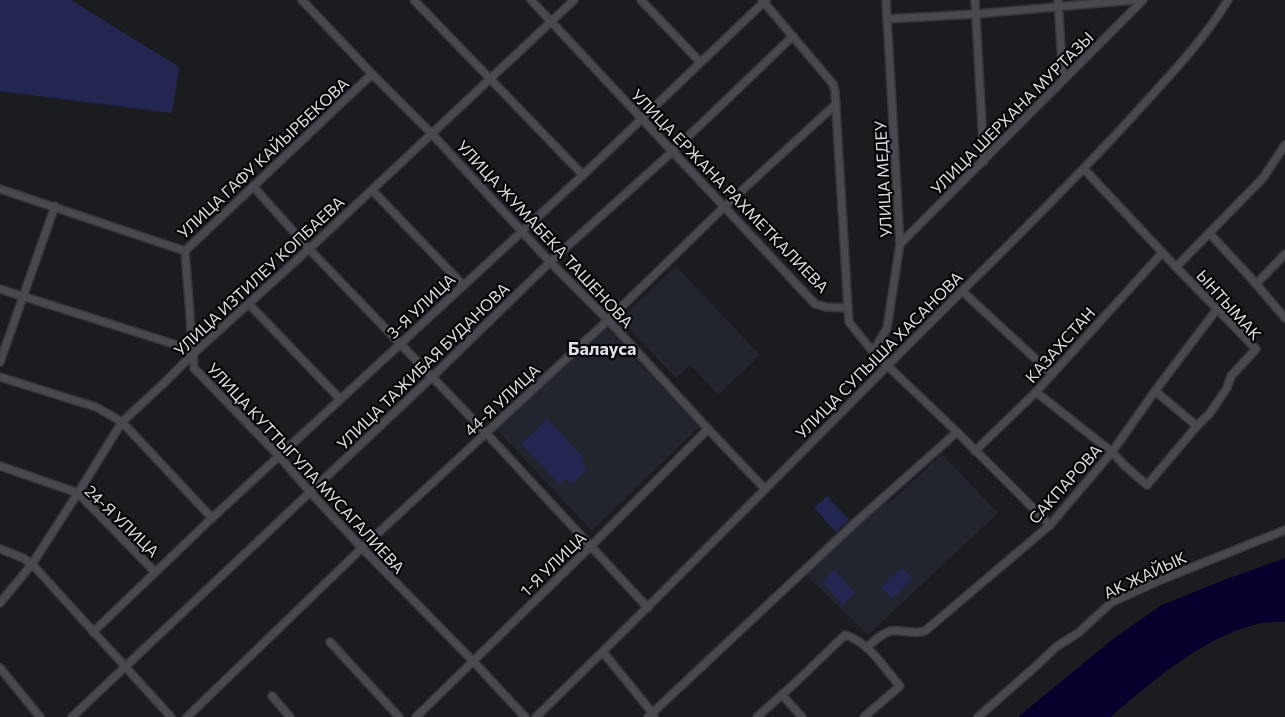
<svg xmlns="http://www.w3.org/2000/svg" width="1285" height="717" viewBox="0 0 1285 717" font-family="Commissioner,sans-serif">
<rect width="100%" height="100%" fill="#1b1c20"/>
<!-- built -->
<g fill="#22242e">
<polygon points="676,266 760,355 718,395 690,365 676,378 620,319"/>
<polygon points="606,327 699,427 592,531 497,430"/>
<polygon points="942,454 998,513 868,635 805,574 885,501 888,504"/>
</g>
<!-- green -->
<g fill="#242652">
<polygon points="0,0 71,0 179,67 172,113 0,91"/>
<polygon points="547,419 585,459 582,463 587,469 572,484 566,478 560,484 521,444"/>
<polygon points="827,496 849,520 836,532 814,508"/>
<polygon points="902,568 913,579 892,599 881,587"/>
<polygon points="834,570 855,593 843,605 822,582"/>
</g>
<!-- water -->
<path fill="#07002d" d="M1285,558V622C1274,622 1263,622 1253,625C1202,639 1150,682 1111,717H1018L1113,639L1160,606L1216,583Z"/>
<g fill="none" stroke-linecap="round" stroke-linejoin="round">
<!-- minor casing -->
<g stroke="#353639" stroke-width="10">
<g id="minor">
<polyline points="302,0 372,74 432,134 550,262 608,320 708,429 765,489"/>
<polyline points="414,0 583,175"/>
<polyline points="531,0 815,304 826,307 848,308 849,322 873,352 957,432 1050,525"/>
<polyline points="641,0 700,62"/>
<polyline points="762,0 833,84 835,92 848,308"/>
<polyline points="975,0 984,161"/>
<polyline points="1058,0 1063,80"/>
<polyline points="887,19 976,14 1134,0"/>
<polyline points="253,186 309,249 486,433 648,608"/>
<polyline points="0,189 185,251 372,74"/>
<polyline points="372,190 463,285"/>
<polyline points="1209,233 1251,278 1285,318"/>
<polyline points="900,244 1143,0"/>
<polyline points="185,251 193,354"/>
<polyline points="1176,267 1263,178 1285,145"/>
<polyline points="1256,284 1285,254"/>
<polyline points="0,289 180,346 193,354 194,368 279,456 310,492 362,548 473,661 525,717"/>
<polyline points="962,291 1052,374"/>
<polyline points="249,304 340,399"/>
<polyline points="873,352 887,328 900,244 886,0"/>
<polyline points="0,362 55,206"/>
<polyline points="0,377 96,407 122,422 212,518"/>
<polyline points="1155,391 1197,426"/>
<polyline points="1036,392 1112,452 1124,465 1147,485 1197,426 1210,413 1227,388 1231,376 1256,349 1176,267 1084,169"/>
<polyline points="975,451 1036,392 1162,253"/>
<polyline points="0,466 78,493 155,572"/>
<polyline points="0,549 23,558 32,564 171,717"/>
<polyline points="0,603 32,564 78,493 122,422 164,383 193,354 309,249 574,0"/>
<polyline points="93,632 212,518 583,175 766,0"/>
<polyline points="330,642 399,717"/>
<path d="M867,647C874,641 882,633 891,631C903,629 913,635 925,631L1050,525L1112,452L1155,391L1217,309"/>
<polyline points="603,652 654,715"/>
<polyline points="0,668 40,717"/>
<polyline points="782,695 802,717"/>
<polyline points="272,696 290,717"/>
<polyline points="72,717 432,377 550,262 673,151 793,36"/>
<polyline points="187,717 362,548 608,320 724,207 836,104"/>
<polyline points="416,717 591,546 708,429"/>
<path d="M536,717C677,580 815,438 954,299C1015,239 1075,179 1133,116C1166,79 1202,43 1228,0"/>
<polyline points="648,717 857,521 957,432"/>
<path d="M757,717L795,683L845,635C869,642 884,668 900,686L864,717"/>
<polyline points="978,717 1036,666 1056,647 1078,633 1112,602 1163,579 1285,530"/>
</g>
</g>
<!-- minor -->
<use href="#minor" stroke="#48494f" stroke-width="7"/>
</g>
<g text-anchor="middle" stroke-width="4.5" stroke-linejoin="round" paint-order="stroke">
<!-- street labels -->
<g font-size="16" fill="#dddee1" stroke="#060608">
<text transform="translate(1012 113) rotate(-45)" y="6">УЛИЦА ШЕРХАНА МУРТАЗЫ</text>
<text transform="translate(263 158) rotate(-43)" y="6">УЛИЦА ГАФУ КАЙЫРБЕКОВА</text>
<text transform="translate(883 179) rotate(-93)" y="6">УЛИЦА МЕДЕУ</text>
<text transform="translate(730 191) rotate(46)" y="6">УЛИЦА ЕРЖАНА РАХМЕТКАЛИЕВА</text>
<text transform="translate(545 234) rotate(47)" y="6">УЛИЦА ЖУМАБЕКА ТАШЕНОВА</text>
<text transform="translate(259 276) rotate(-43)" y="6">УЛИЦА ИЗТИЛЕУ КОПБАЕВА</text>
<text transform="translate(1229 305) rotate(48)" y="6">ЫНТЫМАК</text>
<text transform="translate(421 306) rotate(-43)" y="6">3-Я УЛИЦА</text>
<text transform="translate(1060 345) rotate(-48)" y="6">КАЗАХСТАН</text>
<text transform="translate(879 355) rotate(-45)" y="6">УЛИЦА СУПЫША ХАСАНОВА</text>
<text transform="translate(423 366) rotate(-44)" y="6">УЛИЦА ТАЖИБАЯ БУДАНОВА</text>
<text transform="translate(502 400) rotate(-43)" y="6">44-Я УЛИЦА</text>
<text transform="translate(306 468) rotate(47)" y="6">УЛИЦА КУТТЫГУЛА МУСАГАЛИЕВА</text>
<text transform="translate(1065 484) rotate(-48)" y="6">САКПАРОВА</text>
<text transform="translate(122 521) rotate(44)" y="6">24-Я УЛИЦА</text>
<text transform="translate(553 564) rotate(-44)" y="6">1-Я УЛИЦА</text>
<text transform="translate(1145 575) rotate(-25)" y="6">АК ЖАЙЫК</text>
</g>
<!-- neighbourhood labels -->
<g font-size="18" font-weight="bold" fill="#dddee5" stroke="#060608">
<text x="602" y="355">Балауса</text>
</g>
</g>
</svg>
